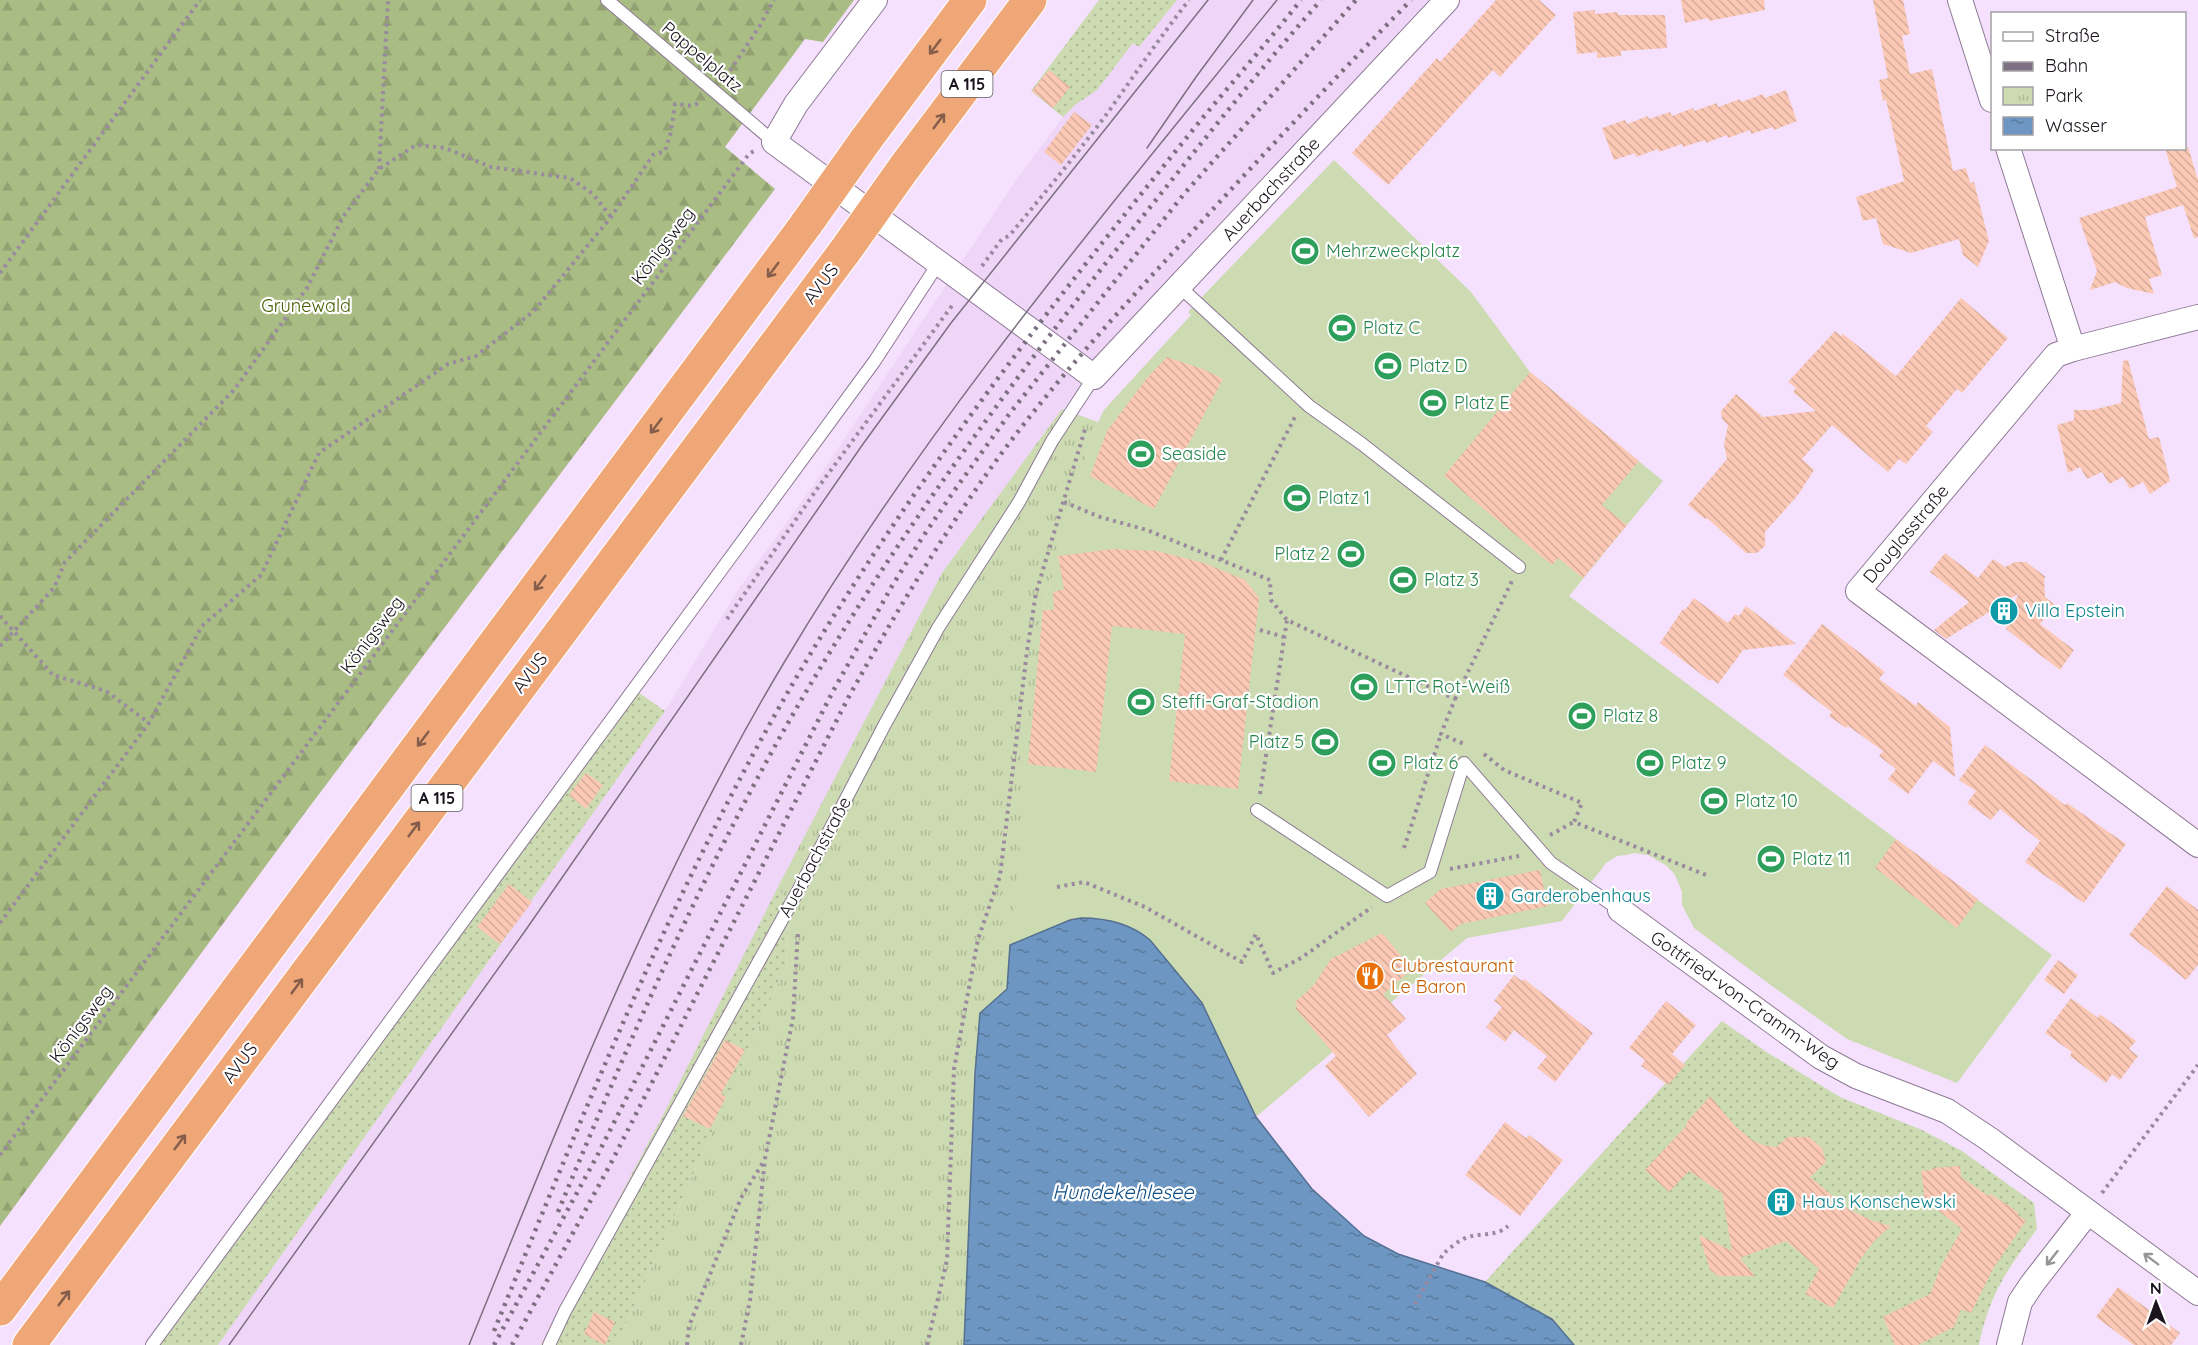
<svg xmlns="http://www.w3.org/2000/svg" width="2198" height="1345" viewBox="0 0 2198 1345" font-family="Quicksand,sans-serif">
<defs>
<pattern id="grass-dots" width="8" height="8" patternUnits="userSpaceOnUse" patternTransform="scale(1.5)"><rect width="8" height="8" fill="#ccdbb1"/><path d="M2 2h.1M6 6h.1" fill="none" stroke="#afbb98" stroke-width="1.8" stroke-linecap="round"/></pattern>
<pattern id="forest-firs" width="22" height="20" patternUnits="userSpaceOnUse" patternTransform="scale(1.5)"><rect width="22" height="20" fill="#a9bc84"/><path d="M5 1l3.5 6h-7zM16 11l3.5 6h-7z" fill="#91a172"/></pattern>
<pattern id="park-tufts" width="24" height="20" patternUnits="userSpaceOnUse" patternTransform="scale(1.5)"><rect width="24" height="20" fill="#ccdbb1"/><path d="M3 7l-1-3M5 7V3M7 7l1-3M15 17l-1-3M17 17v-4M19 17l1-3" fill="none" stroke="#afbb98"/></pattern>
<pattern id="water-ripples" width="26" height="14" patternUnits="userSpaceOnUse" patternTransform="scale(1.5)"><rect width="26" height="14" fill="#6d97c2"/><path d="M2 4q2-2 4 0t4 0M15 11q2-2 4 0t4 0" fill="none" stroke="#597a9d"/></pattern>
<pattern id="building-back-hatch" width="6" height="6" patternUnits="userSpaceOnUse" patternTransform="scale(1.5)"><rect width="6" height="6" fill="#fac8b4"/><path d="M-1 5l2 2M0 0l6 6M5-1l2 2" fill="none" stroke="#d6ab9a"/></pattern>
</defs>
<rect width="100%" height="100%" fill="#f5e1fe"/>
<!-- built -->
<polygon fill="#efd5f8" points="1177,0 1428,0 1290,150 1062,409 942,573 662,1117 541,1345 218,1345 665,711 738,590 815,483 1016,180 1063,117 1075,105 1097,90 1133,43 1140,46"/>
<!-- grass -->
<g fill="url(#grass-dots)">
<polygon points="1099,0 1177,0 1139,47 1133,43 1097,90 1075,105 1063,117 1031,91"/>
<polygon points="635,690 665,711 218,1345 159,1345"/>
<polygon points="779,885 789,918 786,966 617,1345 541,1345 662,1117"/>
<path d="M1722,1021L1765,1051L1840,1097L1922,1130L1962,1151L2034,1203L2037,1229C2007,1270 1990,1293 1979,1345H1574L1552,1319L1485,1282Z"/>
</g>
<!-- forest -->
<polygon fill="url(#forest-firs)" points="0,0 854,0 823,42 805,39 725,147 775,189 301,818 0,1226"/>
<!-- park -->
<polygon fill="url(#park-tufts)" points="1062,409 1098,422 1080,474 1043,610 1007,989 980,1013 975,1074 964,1345 617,1345 786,966 789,918 779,885 942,573"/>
<!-- pitch -->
<polygon fill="#ccdbb1" points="1334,160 1471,292 1530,372 1663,481 1569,596 2052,955 1957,1083 1847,1039 1772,986 1694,928 1682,905 1682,892 1675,875 1667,866 1648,855 1634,853 1626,855 1617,856 1606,863 1562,921 1467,938 1256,1117 1202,1003 1081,918 1070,920 1010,945 1043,610 1080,474 1098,422 1104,410 1191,315 1188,312 1197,302"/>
<!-- water -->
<path fill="url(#water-ripples)" stroke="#546f90" stroke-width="1.5" d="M1081,918C1107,918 1130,923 1150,940L1202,1003L1256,1117L1312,1189L1364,1236L1398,1254L1485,1282L1552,1319L1574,1345H964L975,1074L980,1013L1007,989L1010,945L1070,920Z"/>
<!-- building -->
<g fill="url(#building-back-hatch)">
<polygon points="1496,0 1539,0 1556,15 1500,77 1493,70 1388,185 1352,153 1437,58 1440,62"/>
<polygon points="1681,0 1764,0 1765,10 1709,21 1708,18 1685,23"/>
<polygon points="1873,0 1903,0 1910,34 1902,36 1910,74 1932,69 1953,171 1966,168 1970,183 1974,182 1989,241 1978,267 1963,255 1959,239 1911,253 1883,244 1876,218 1863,221 1856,197 1904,181 1886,100 1883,101 1879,80 1888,78"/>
<polygon points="1595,10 1595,14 1618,12 1618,15 1665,15 1667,48 1621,51 1621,56 1597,58 1597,52 1577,54 1573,12"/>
<polygon points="1049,70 1070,87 1053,108 1032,91"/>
<polygon points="1786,90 1797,121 1774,130 1773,127 1751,134 1750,130 1728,138 1727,135 1706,143 1705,140 1683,147 1682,144 1659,152 1658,149 1636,157 1635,153 1614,160 1602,128 1625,120 1627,124 1648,116 1649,119 1670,112 1672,116 1693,108 1694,111 1717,103 1718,107 1740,99 1741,102 1763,94 1765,98"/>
<polygon points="1074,112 1092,125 1061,165 1044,152"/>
<polygon points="2188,147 2198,180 2198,237 2194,238 2183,205 2145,217 2162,275 2149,279 2154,294 2127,288 2115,282 2090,290 2097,271 2079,218 2177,187 2165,148"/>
<polygon points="1961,298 2008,338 1962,393 1957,389 1926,426 1933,432 1906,464 1899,459 1888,472 1832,425 1802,459 1814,470 1798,495 1765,532 1765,546 1757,553 1746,553 1707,518 1705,519 1688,505 1727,459 1724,445 1728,425 1722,419 1721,411 1736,394 1763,417 1816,411 1793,392 1796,388 1788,382 1835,331 1841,336 1843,334 1896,376"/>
<polygon points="1167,357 1205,370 1223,379 1154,509 1090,476 1107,431 1147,378"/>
<polygon points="2128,360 2149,439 2159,437 2170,481 2150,494 2143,482 2130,489 2123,477 2109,484 2102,472 2087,479 2080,467 2068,473 2057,425 2074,420 2074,410 2092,410 2121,403 2123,361"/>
<polygon points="1530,372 1639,461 1602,505 1627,525 1583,578 1558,558 1552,565 1444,476"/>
<polygon points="1113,549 1157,551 1204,563 1245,580 1259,598 1238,789 1169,781 1185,634 1112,626 1096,772 1028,764 1043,610 1054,610 1053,592 1064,589 1058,556"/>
<polygon points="1945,553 1978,578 1993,559 2005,567 2015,562 2026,562 2046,577 2044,578 2045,597 2055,605 2040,624 2074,650 2060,670 2006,629 2018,594 1946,639 1934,630 1969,602 1930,572"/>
<polygon points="1694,598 1728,623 1735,614 1739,616 1746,606 1796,644 1743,650 1718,684 1712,679 1710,681 1660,643 1683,609 1685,610"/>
<polygon points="1822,624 1885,672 1879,679 1916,706 1918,702 1950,727 1955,777 1933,761 1908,794 1888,779 1896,769 1879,756 1883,751 1848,726 1846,728 1829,716 1832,712 1786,677 1783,675"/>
<polygon points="1985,745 2065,805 2067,803 2126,844 2084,903 2025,862 2040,841 2000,809 1991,820 1967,803 1976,791 1959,780"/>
<polygon points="586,773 603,785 586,809 569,795"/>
<polygon points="1896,839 1978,899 1957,928 1875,868"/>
<polygon points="1540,870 1548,906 1461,924 1451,932 1425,903 1441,889"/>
<polygon points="509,884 532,902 500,944 477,927"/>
<polygon points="2167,886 2198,910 2198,965 2186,980 2129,935"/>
<polygon points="1382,933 1408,964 1406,966 1410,971 1383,994 1406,1019 1387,1035 1417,1074 1369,1117 1325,1066 1336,1056 1295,1008 1298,1006 1295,1002 1313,986 1331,959"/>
<polygon points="2058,960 2078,975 2064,994 2044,980"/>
<polygon points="1514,975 1522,981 1524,979 1593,1033 1555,1082 1537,1068 1547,1056 1514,1030 1505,1042 1486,1027 1502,1007 1494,1001"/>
<polygon points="2071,998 2098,1018 2100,1014 2136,1041 2129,1049 2138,1056 2120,1080 2112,1074 2106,1083 2070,1056 2072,1052 2045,1033"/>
<polygon points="1666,1001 1696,1025 1672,1054 1685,1065 1668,1085 1641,1066 1645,1060 1629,1048"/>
<polygon points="725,1040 745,1050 721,1094 726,1097 710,1129 683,1116"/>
<polygon points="1710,1096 1734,1125 1752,1140 1763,1145 1776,1147 1788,1137 1809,1137 1822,1148 1826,1162 1810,1177 1848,1209 1873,1221 1891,1226 1875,1240 1862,1257 1833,1308 1805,1294 1819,1269 1786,1241 1740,1258 1755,1276 1718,1276 1710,1270 1699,1235 1732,1251 1722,1193 1689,1171 1669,1192 1645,1170 1687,1125 1686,1123"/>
<polygon points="1505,1122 1526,1138 1529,1135 1563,1160 1520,1216 1465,1175"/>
<polygon points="1960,1166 1961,1177 1988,1196 1990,1194 2000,1200 2018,1212 2017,1214 2026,1221 1994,1267 1971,1313 1961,1309 1954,1327 1918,1345 1895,1345 1883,1317 1930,1294 1941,1266 1962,1229 1935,1208 1926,1209 1921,1171 1932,1170 1932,1168"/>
<polygon points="2118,1287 2180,1333 2171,1345 2134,1345 2096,1317"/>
<polygon points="594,1312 615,1322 605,1345 584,1334"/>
</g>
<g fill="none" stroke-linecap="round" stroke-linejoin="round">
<!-- lane casing -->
<g stroke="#8d7a94" stroke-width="14">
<g id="lane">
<polyline points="607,0 774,142"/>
<polyline points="1180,287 1309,406 1362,444 1519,567"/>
<polyline points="1257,810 1387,896 1430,872 1464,763 1551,863 1620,910"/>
<polyline points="152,1345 874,362 938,264"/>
<polyline points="549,1345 565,1311 799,889 885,724 938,628 1019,502 1052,441 1094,377"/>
</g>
</g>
<!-- street casing -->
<g stroke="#8d7a94" stroke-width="26">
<g id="street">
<polyline points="875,0 796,104 774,142 1094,377 1447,0"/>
<polyline points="1960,0 1992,100"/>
<polyline points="2008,148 2073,349 2056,355 1858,591 2198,845"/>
<polyline points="2073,349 2198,317"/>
<polyline points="1620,910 1821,1057 1856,1076 1947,1111 1989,1139 2198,1293"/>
<polyline points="2009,1345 2020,1302 2032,1284 2088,1212"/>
</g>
</g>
<!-- highway casing -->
<g stroke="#fff" stroke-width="35">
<g id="highway">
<polyline points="865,141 970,0"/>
<polyline points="904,168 1030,0"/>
<polyline points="0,1309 807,223"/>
<polyline points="29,1345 845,251"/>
</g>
</g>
<!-- path -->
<g stroke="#998a9f" stroke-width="4" stroke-dasharray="3 4.5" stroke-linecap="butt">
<polyline points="726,77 759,27 774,0"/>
<polyline points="379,169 388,0"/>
<path d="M982,266L1002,239L1009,236C1043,195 1077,154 1109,111C1135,74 1161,36 1189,0"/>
<polyline points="0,273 200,0"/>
<polyline points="1064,502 1100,517 1147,530 1270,580 1271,600 1287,620"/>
<polyline points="1221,560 1295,417"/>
<polyline points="0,616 53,675 106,691 149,723"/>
<polyline points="727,619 817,489 954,303"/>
<polyline points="1260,630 1284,637"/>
<polyline points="0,646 54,588 65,562 234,390 307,288 343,217 379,169 416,145 445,148 491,167 570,178 593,194 611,217"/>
<polyline points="1455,699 1512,581"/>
<polyline points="1484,754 1504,770 1582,803 1574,822 1706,875"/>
<polyline points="1260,794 1287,620 1455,699 1441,734 1464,744"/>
<polyline points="1550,835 1574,822"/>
<polyline points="1404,848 1441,734"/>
<polyline points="1450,869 1519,856"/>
<polyline points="1057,887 1084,882 1145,907 1242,962 1256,934 1273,973 1301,958 1372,907"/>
<polyline points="0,923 149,723 202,626 261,575 319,453 448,364 476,356 534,311 611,217 653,155 665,151 671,132 675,104 693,106 700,102"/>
<polyline points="0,1155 749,154 754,151"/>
<polyline points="2102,1193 2198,1065"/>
<path d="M1415,1304L1443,1254C1451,1247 1461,1238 1472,1236C1485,1233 1497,1236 1508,1226"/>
<polyline points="687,1345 689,1326 741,1198 764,1161"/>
<polyline points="741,1345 750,1300 765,1159 793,1018 798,930"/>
<polyline points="927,1345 947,1260 954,1069 978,939 1000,876 1027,651 1036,593 1086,426"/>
</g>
<!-- lane -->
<use href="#lane" stroke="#fff" stroke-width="12"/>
<!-- street -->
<use href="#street" stroke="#fff" stroke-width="24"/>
<!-- highway -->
<use href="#highway" stroke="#efa777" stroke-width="33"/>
<!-- tram -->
<g stroke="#7d7082" stroke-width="1.5">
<polyline points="1147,148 1196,77 1253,0"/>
<polyline points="229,1345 525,931 863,444 951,323 1208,0"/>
<path d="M469,1345C564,1112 655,878 785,661C926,424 1104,214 1277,0"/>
</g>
<!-- rail -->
<g stroke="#7d7082" stroke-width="4.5" stroke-dasharray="3 6" stroke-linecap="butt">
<path d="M558,1212C624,1053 692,896 775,746C877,563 998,399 1128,235C1191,156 1254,76 1321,0"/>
<path d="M494,1331C595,1085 693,839 835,614C946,438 1074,276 1205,115C1237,77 1270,39 1301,0"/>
<polyline points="494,1345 597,1156 832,693 892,586 922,538 954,491 1010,413 1184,194 1356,0"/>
<path d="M512,1345L611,1163L847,700C894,615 944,532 1001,454C1060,375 1126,303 1193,231C1264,153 1337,76 1411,0"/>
</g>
<!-- highway-bridge casing -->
<g stroke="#fff" stroke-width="35" stroke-linecap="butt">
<g id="highway-bridge">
<polyline points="807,223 865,141"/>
<polyline points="845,251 904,168"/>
</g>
</g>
<!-- highway-bridge -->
<use href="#highway-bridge" stroke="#efa777" stroke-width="33"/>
</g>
<!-- one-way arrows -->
<defs><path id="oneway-shaft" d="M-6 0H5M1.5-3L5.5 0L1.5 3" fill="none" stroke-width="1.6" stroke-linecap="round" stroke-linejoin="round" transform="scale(1.5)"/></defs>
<g stroke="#855d4a">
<use href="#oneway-shaft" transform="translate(935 47) rotate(127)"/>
<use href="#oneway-shaft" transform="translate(939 121) rotate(-53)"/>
<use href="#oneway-shaft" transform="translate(773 270) rotate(127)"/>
<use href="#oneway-shaft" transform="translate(656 426) rotate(127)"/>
<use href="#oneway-shaft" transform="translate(540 583) rotate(127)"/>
<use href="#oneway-shaft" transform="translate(423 739) rotate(127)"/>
<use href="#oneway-shaft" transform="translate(414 829) rotate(-53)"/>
<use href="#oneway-shaft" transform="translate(297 986) rotate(-53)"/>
<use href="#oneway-shaft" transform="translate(180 1142) rotate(-53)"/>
<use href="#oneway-shaft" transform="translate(64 1298) rotate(-53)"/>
</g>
<g stroke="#989599">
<use href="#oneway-shaft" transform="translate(2052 1258) rotate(128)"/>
<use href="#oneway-shaft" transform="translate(2151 1259) rotate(-143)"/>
</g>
<!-- icons -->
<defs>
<g id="stadium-disc" transform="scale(1.5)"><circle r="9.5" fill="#2e9e5b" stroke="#fff"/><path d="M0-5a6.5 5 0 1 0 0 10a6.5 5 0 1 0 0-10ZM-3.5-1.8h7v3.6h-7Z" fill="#fff"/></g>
<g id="building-disc" transform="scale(1.5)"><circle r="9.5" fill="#0f9aa8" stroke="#fff"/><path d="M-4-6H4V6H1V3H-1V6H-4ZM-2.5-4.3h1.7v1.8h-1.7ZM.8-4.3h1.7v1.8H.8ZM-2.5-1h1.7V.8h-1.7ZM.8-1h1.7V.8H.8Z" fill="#fff"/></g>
<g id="restaurant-disc" transform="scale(1.5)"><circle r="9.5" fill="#e8710a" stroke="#fff"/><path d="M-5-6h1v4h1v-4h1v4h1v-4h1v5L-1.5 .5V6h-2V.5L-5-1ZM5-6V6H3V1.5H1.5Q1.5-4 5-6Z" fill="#fff"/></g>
</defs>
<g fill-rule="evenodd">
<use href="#stadium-disc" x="1305" y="251"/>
<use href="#stadium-disc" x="1342" y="328"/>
<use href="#stadium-disc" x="1388" y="366"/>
<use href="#stadium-disc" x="1433" y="403"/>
<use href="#stadium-disc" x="1141" y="454"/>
<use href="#stadium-disc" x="1297" y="498"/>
<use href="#stadium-disc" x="1351" y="554"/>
<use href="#stadium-disc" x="1403" y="580"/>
<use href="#building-disc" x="2004" y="611"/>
<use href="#stadium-disc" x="1364" y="687"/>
<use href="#stadium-disc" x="1141" y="702"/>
<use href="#stadium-disc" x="1582" y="716"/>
<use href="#stadium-disc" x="1325" y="742"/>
<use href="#stadium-disc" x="1382" y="763"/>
<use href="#stadium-disc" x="1650" y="763"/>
<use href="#stadium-disc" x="1714" y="801"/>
<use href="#stadium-disc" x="1771" y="859"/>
<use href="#building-disc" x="1490" y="896"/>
<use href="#restaurant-disc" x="1370" y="976"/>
<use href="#building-disc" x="1781" y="1202"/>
</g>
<g text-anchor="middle" stroke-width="4.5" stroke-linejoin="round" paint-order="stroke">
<!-- shield labels -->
<g fill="#fff" stroke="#5f5a61" stroke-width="1.5">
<rect x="941.5" y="71" width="51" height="26" rx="4.5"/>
<rect x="411.5" y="785" width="51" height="26" rx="4.5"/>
</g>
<g font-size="16" font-weight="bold" fill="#1b131d">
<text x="967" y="90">A 115</text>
<text x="437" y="804">A 115</text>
</g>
<!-- street labels -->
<g font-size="18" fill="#1b131d" stroke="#fff">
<text transform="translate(702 57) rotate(40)" y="6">Pappelplatz</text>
<text transform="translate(1271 189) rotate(-47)" y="6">Auerbachstraße</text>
<text transform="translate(663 246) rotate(-53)" y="6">Königsweg</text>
<text transform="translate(821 284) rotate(-53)" y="6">AVUS</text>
<text transform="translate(1906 534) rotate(-50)" y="6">Douglasstraße</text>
<text transform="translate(372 635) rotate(-53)" y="6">Königsweg</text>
<text transform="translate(530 673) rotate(-53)" y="6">AVUS</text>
<text transform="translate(815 857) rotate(-62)" y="6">Auerbachstraße</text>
<text transform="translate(1745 1000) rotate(35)" y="6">Gottfried-von-Cramm-Weg</text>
<text transform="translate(81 1024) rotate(-53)" y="6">Königsweg</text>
<text transform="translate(240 1063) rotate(-53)" y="6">AVUS</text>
</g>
<!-- leisure labels -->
<g font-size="18" fill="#27864d" stroke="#fff" text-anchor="start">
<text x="1326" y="257">Mehrzweckplatz</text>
<text x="1363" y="334">Platz C</text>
<text x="1409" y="372">Platz D</text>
<text x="1454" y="409">Platz E</text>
<text x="1162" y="460">Seaside</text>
<text x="1318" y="504">Platz 1</text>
<text x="1330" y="560" text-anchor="end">Platz 2</text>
<text x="1424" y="586">Platz 3</text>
<text x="1385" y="693">LTTC Rot-Weiß</text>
<text x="1162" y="708">Steffi-Graf-Stadion</text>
<text x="1603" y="722">Platz 8</text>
<text x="1304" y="748" text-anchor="end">Platz 5</text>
<text x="1403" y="769">Platz 6</text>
<text x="1671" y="769">Platz 9</text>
<text x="1735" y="807">Platz 10</text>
<text x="1792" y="865">Platz 11</text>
</g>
<!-- park labels -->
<g font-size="18" fill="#495e02" stroke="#fff">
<text x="306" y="312">Grunewald</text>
</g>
<!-- culture labels -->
<g font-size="18" fill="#0d838f" stroke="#fff" text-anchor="start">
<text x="2025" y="617">Villa Epstein</text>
<text x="1511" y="902">Garderobenhaus</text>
<text x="1802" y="1208">Haus Konschewski</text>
</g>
<!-- food labels -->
<g font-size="18" fill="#c56008" stroke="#fff" text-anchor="start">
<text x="1391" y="972">Clubrestaurant<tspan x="1391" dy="21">Le Baron</tspan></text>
</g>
<!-- water labels -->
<g font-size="20" font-style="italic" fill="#104f86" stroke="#fff">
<text x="1123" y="1199">Hundekehlesee</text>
</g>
</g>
<!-- legend -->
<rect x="1991" y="12" width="195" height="138" fill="#ffffff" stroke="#a4a1a5" stroke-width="1.5"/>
<rect x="2003" y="32" width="30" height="9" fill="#ffffff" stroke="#a4a1a5" stroke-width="1.5"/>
<text x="2045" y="42" font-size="18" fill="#1b131d">Straße</text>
<rect x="2003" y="62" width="30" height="9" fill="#7d7082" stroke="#a4a1a5" stroke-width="1.5"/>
<text x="2045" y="72" font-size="18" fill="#1b131d">Bahn</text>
<rect x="2003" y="87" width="30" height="18" fill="url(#park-tufts)" stroke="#a4a1a5" stroke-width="1.5"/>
<text x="2045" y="102" font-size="18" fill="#1b131d">Park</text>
<rect x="2003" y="117" width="30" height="18" fill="url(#water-ripples)" stroke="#a4a1a5" stroke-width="1.5"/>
<text x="2045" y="132" font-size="18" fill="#1b131d">Wasser</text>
<!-- north arrow -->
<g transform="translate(2156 1303) rotate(359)" stroke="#ffffff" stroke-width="4.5" paint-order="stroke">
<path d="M0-4.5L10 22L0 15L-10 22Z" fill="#1b131d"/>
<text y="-9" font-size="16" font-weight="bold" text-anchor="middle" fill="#1b131d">N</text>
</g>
</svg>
